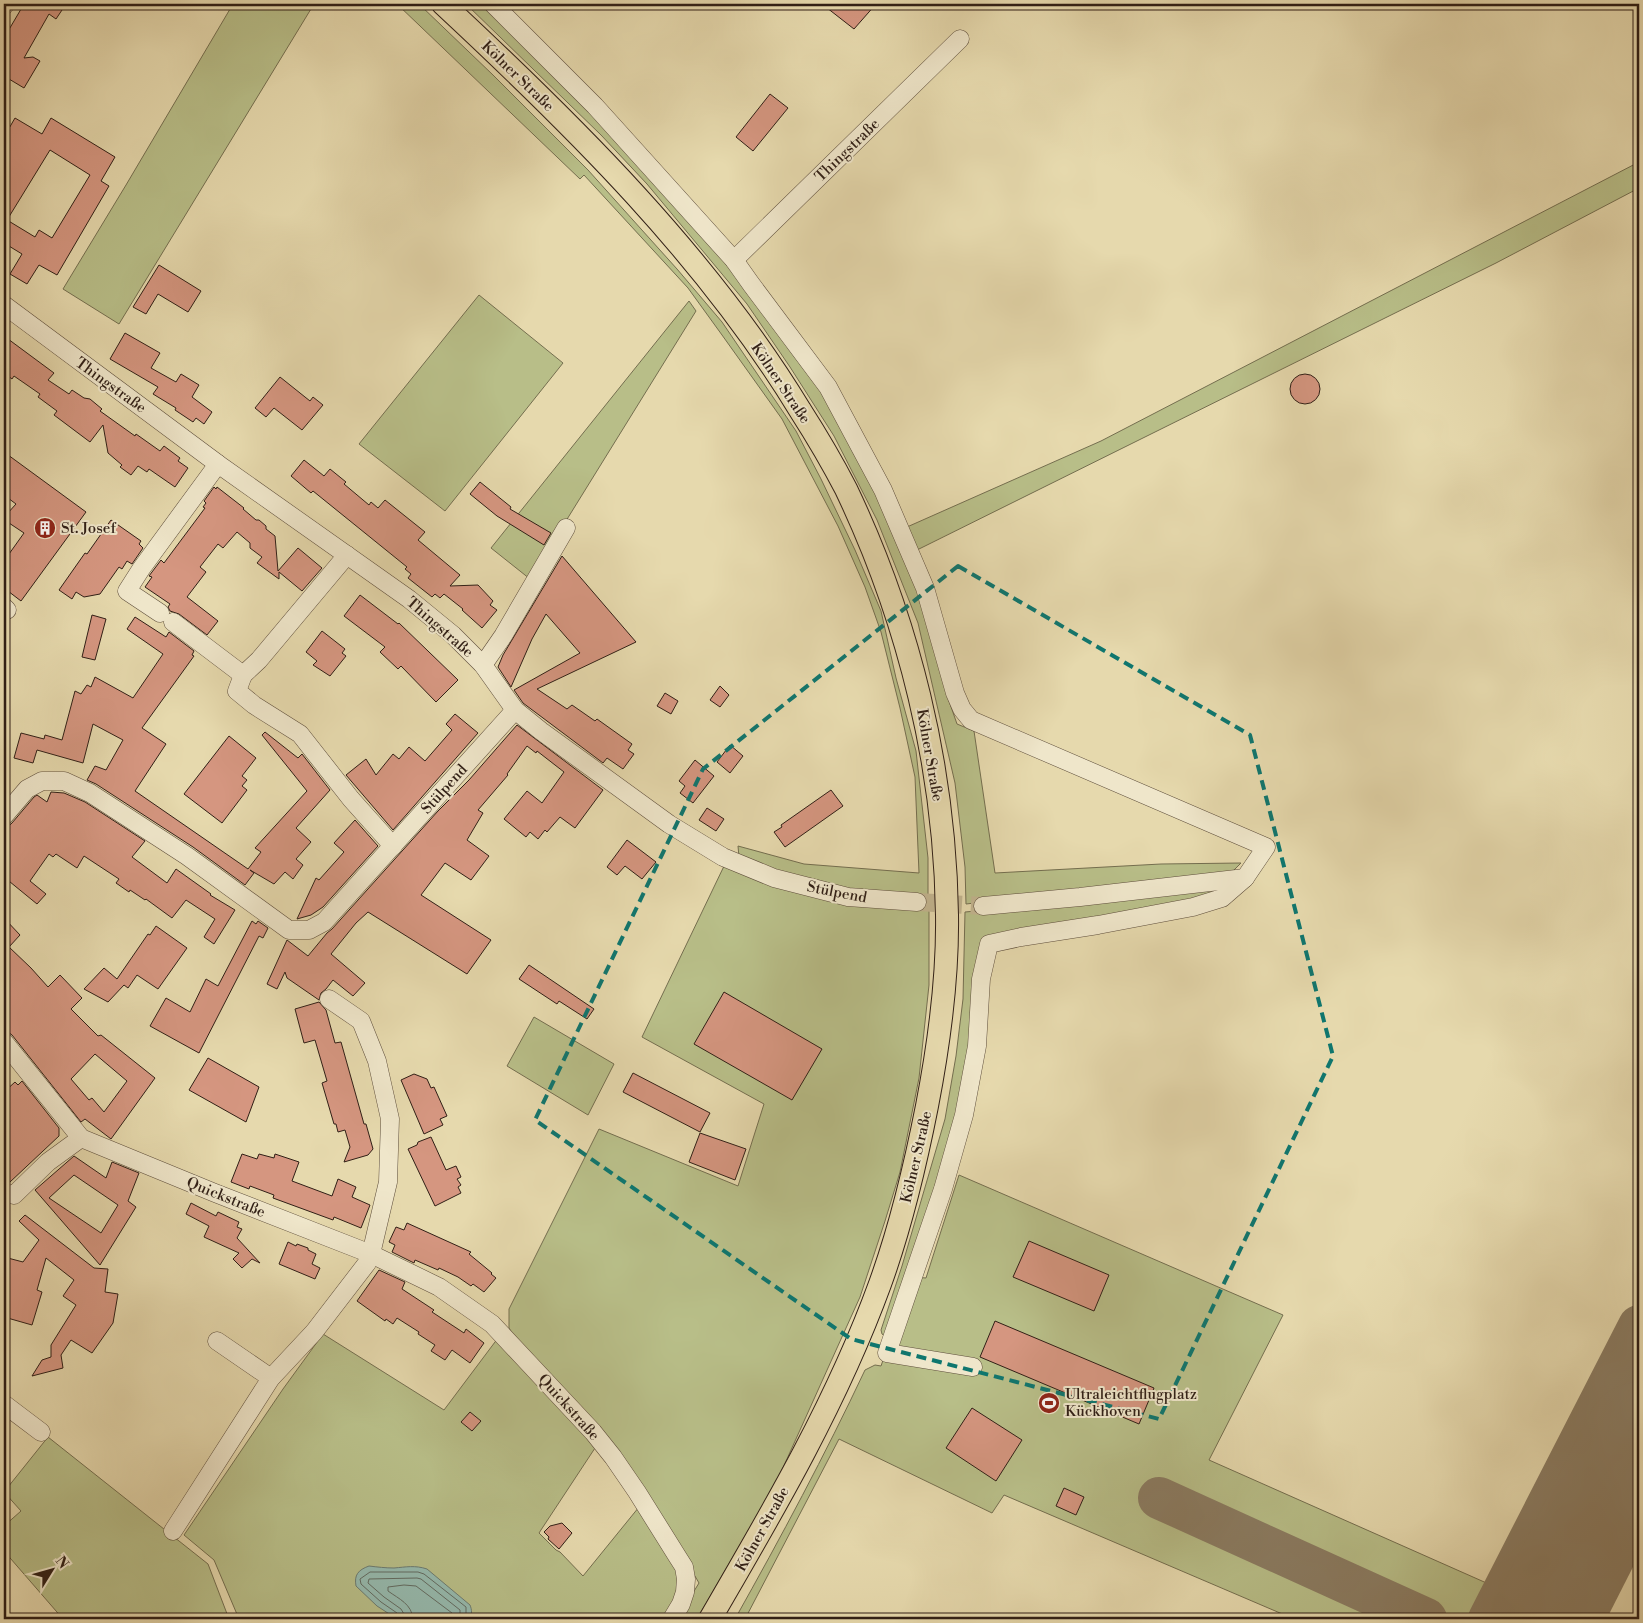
<svg xmlns="http://www.w3.org/2000/svg" width="1643" height="1623" viewBox="0 0 1643 1623" font-family="'Libre Bodoni',serif">
<rect width="100%" height="100%" fill="#e6d9ad"/>
<filter id="stains"><feTurbulence type="fractalNoise" baseFrequency=".004" numOctaves="4"/><feColorMatrix values="0 0 0 0 .2 0 0 0 0 .09 0 0 0 0 .02 0 0 0 .5 -.17"/></filter>
<radialGradient id="worn" r=".72"><stop offset=".6" stop-color="#630" stop-opacity="0"/><stop offset="1" stop-color="#630" stop-opacity=".3"/></radialGradient>
<!-- green -->
<g fill="#b8be88" stroke="#746e4f">
<polygon points="233,4 314,4 119,324 63,289 126,185"/>
<polygon points="397,4 419,4 493,75 588,170 677,269 722,322 796,431 821,479 855,550 881,611 896,678 916,751 928,858 928,895 828,889 739,857 738,846 804,864 919,873 915,777 900,708 881,632 865,587 838,526 782,419 722,335 688,288 584,175 580,179"/>
<polygon points="466,4 486,4 533,48 737,273 835,411 916,574 949,701 957,724 974,731 995,873 1161,864 1241,863 1230,874 966,904 965,867 955,783 918,623 877,520 834,436 790,367 747,304 647,184 601,135"/>
<polygon points="1639,162 1639,188 1496,263 917,550 907,527 1101,441"/>
<polygon points="479,295 563,363 445,511 359,444"/>
<polygon points="689,301 696,311 530,579 491,548"/>
<polygon points="725,864 840,899 929,909 929,985 919,1078 900,1172 885,1221 860,1297 777,1481 697,1619 677,1619 699,1583 671,1535 516,1339 509,1328 509,1309 599,1129 738,1186 764,1104 642,1037"/>
<path d="M1229,888L1182,906L981,941L969,1067L914,1277L926,1278L959,1175L1283,1315L1209,1460L1491,1585L1639,1301V1529L1593,1619H1294L1004,1495L992,1513L839,1439L745,1619H735C781,1537 825,1455 865,1370L875,1365L881,1366L890,1340L882,1334L881,1330L902,1266L945,1119L956,1056L963,999L965,912Z"/>
<polygon points="534,1017 614,1064 588,1115 507,1066"/>
<polygon points="323,1334 444,1410 498,1338 597,1445 539,1533 556,1550 560,1552 583,1576 639,1507 670,1553 680,1584 666,1619 239,1619 214,1560 184,1535 283,1389"/>
<polygon points="48,1437 208,1564 229,1619 63,1619 4,1551 4,1526 21,1511 4,1492"/>
</g>
<!-- water -->
<path fill="#96baae" stroke="#6d7c71" d="M369,1566C377,1567 386,1568 394,1568C406,1567 415,1565 427,1569L470,1605C472,1610 472,1614 470,1619H397L377,1606L356,1586C354,1575 358,1570 369,1566Z"/>
<g fill="none" stroke-linecap="round" stroke-linejoin="round">
<!-- shore -->
<g stroke="#636c62" stroke-width="1">
<polyline points="399,1619 397,1613 381,1602 361,1584 360,1579 370,1572 418,1572 424,1574 466,1607 466,1619"/>
<polyline points="405,1619 404,1614 401,1609 384,1597 368,1583 369,1579 417,1578 421,1579 460,1610 460,1619"/>
<path d="M413,1619C412,1604 399,1599 388,1591V1587L404,1585L416,1586L452,1613V1619"/>
</g>
<!-- taxiway -->
<g stroke="#8b7c62" stroke-width="42">
<polyline points="1159,1498 1426,1619"/>
<polyline points="1489,1619 1639,1326"/>
</g>
<!-- runway -->
<polyline stroke="#8b7c62" stroke-width="108" points="1546,1619 1639,1436"/>
</g>
<!-- building -->
<g fill="#d59680" stroke="#301f16" fill-rule="evenodd">
<polygon points="24,4 66,4 56,19 49,14 24,58 33,57 40,61 24,88 4,76 4,38"/>
<polygon points="822,4 876,4 854,29"/>
<polygon points="770,94 788,108 753,151 736,137"/>
<path d="M15,118L42,134L51,118L115,157L101,181L109,186L57,275L39,265L27,284L10,274L22,254L4,243V137ZM50,150L90,175L52,238L39,230L35,237L7,220Z"/>
<polygon points="159,265 201,291 188,312 158,294 146,314 133,307"/>
<polygon points="125,333 160,353 151,368 176,382 181,374 199,385 192,397 212,412 204,424 196,418 193,422 175,410 176,408 153,394 158,387 110,359"/>
<polygon points="4,336 54,373 48,380 69,394 72,390 84,398 90,399 102,409 100,411 135,436 136,434 160,451 164,446 180,458 178,461 188,468 175,487 149,469 147,472 138,466 131,475 120,467 122,465 108,453 103,425 90,442 54,415 57,411 38,397 40,394 14,376 12,379 4,373"/>
<circle cx="1305" cy="389" r="15"/>
<polygon points="280,377 310,401 313,397 323,405 302,430 274,408 266,417 255,408"/>
<polygon points="4,452 86,512 21,601 4,588 4,561 24,533 9,523 7,514 16,504 4,495"/>
<polygon points="304,460 324,476 330,469 346,482 344,484 369,505 371,502 378,508 385,500 425,532 418,540 460,575 450,586 478,585 493,601 490,605 497,610 482,628 462,610 463,609 444,594 440,598 435,594 432,597 408,578 411,574 405,569 407,567 313,491 311,493 291,476"/>
<polygon points="480,482 511,507 510,509 551,533 544,545 497,516 470,494"/>
<polygon points="214,487 216,489 217,487 244,508 243,509 256,520 259,520 266,526 266,529 275,536 278,571 298,548 322,568 302,591 279,572 279,579 257,563 262,557 250,548 250,543 237,532 223,548 218,544 200,567 206,572 187,597 218,621 207,635 179,614 170,611 168,607 170,604 145,587 152,577 149,576 161,560 164,563 205,508 203,507 206,503 204,501"/>
<polygon points="111,520 141,541 139,544 143,548 132,564 127,561 122,569 119,567 100,594 84,597 76,592 72,599 59,590 85,553 87,554"/>
<polygon points="562,556 636,642 537,689 567,709 572,705 595,721 597,719 632,744 628,750 634,754 623,769 607,758 603,763 523,703 514,690 580,653 546,614 532,639 511,687 498,667 503,655"/>
<polygon points="360,595 398,624 399,623 458,680 436,702 401,666 398,669 380,652 385,647 344,616"/>
<polygon points="92,615 106,619 95,660 82,657"/>
<polygon points="135,617 166,637 169,632 194,651 192,655 194,656 142,728 166,744 135,791 248,869 261,852 255,848 307,791 262,735 265,732 298,758 302,754 330,790 296,828 311,842 296,859 303,865 293,879 285,872 274,884 250,870 254,873 245,885 193,847 96,784 87,780 95,766 106,770 123,740 93,724 83,763 37,750 33,763 14,758 21,733 44,739 45,735 62,740 75,691 81,694 87,685 91,687 95,677 133,698 163,654 127,629"/>
<polygon points="322,631 345,649 342,653 346,656 330,676 313,665 317,661 306,652"/>
<polygon points="720,686 729,695 720,707 710,700"/>
<polygon points="665,693 678,701 671,714 657,706"/>
<polygon points="455,714 478,733 393,830 346,775 366,759 376,775 393,754 399,759 409,747 425,761 452,730 446,724"/>
<polygon points="517,725 603,790 575,828 560,817 547,832 545,830 538,839 530,832 526,837 504,819 527,791 542,803 564,772 537,751 536,753 527,746 507,774 508,775 478,810 483,813 467,840 489,856 471,880 445,863 421,895 491,940 467,974 368,912 356,923 331,954 365,983 353,996 333,980 326,989 321,993 319,1000 287,978 285,972 277,989 267,984 287,940 308,956 327,933 332,929 438,811 469,780"/>
<polygon points="229,736 256,758 242,776 247,780 242,786 247,790 222,823 184,794"/>
<polygon points="730,745 743,756 730,773 717,762"/>
<polygon points="695,760 714,776 693,803 680,793 685,786 679,781"/>
<polygon points="831,790 843,806 785,847 774,832 782,827 781,825"/>
<polygon points="51,792 64,793 85,802 145,841 132,857 167,883 176,869 211,894 210,895 235,910 214,944 204,937 215,919 186,900 172,918 146,899 145,900 130,890 129,892 116,883 119,879 84,856 77,868 56,854 53,857 49,854 30,881 46,894 37,904 4,877 4,830 12,823 34,797 37,795 47,802"/>
<polygon points="707,808 724,819 716,831 699,820"/>
<polygon points="355,820 378,846 323,907 311,915 297,919 316,878 319,880 344,852 334,843"/>
<polygon points="627,840 656,862 642,879 625,866 617,875 607,867"/>
<path d="M4,918L20,935L9,947L31,968L48,987L60,975L82,998L71,1009L98,1036L101,1035L155,1078L111,1139L85,1119L81,1122L12,1035L4,1029ZM95,1054L127,1081L104,1112L92,1098L89,1100L71,1079Z"/>
<polygon points="252,921 256,924 258,921 268,928 263,938 259,936 199,1053 150,1026 166,998 190,1012 206,979 218,986"/>
<polygon points="156,926 187,948 158,989 137,975 128,988 124,985 108,1002 84,989 104,968 117,979 148,934 150,935"/>
<polygon points="529,965 594,1009 587,1019 559,1001 557,1004 519,979"/>
<polygon points="724,992 822,1049 792,1100 694,1044"/>
<polygon points="319,1002 326,1010 335,1043 341,1042 364,1124 366,1124 373,1149 368,1155 344,1162 350,1147 345,1130 338,1132 336,1124 334,1124 322,1083 327,1081 315,1040 304,1043 295,1009"/>
<polygon points="208,1058 259,1087 246,1122 189,1090"/>
<polygon points="633,1073 710,1113 700,1132 623,1092"/>
<polygon points="414,1074 427,1079 431,1088 434,1087 447,1116 440,1119 443,1125 424,1134 401,1080"/>
<polygon points="22,1081 59,1128 59,1136 10,1182 4,1175 4,1092 15,1082 18,1085"/>
<polygon points="700,1133 746,1149 735,1180 689,1162"/>
<polygon points="431,1137 446,1170 456,1166 461,1177 457,1179 461,1185 458,1187 461,1193 435,1206 408,1149 417,1145 418,1142"/>
<polygon points="242,1154 257,1159 259,1154 274,1158 275,1154 299,1162 292,1181 332,1196 338,1179 356,1187 352,1197 370,1205 361,1228 334,1217 333,1220 273,1198 274,1195 250,1186 249,1189 231,1182"/>
<path d="M74,1156L106,1178L112,1162L139,1173L128,1201L136,1207L100,1265L35,1190ZM74,1175L118,1205L101,1233L49,1198Z"/>
<polygon points="191,1203 216,1216 218,1212 239,1222 237,1227 242,1229 237,1238 260,1263 252,1259 242,1268 233,1259 239,1253 204,1237 209,1226 186,1214"/>
<polygon points="25,1215 94,1268 108,1269 105,1292 118,1294 113,1323 92,1353 71,1340 61,1355 63,1368 32,1376 42,1360 51,1357 51,1345 76,1305 63,1296 74,1280 46,1258 37,1290 42,1292 32,1325 4,1317 4,1257 23,1262 39,1240 19,1221"/>
<polygon points="407,1223 471,1252 469,1254 492,1273 491,1274 496,1278 484,1292 473,1284 471,1286 458,1277 439,1268 438,1270 415,1260 414,1263 392,1252 395,1245 389,1242 396,1227 404,1230"/>
<polygon points="1029,1241 1109,1275 1094,1311 1013,1277"/>
<polygon points="288,1242 296,1246 297,1244 308,1248 308,1250 316,1254 312,1264 320,1268 315,1279 279,1264"/>
<polygon points="379,1270 405,1282 402,1289 434,1310 432,1312 464,1333 466,1329 484,1343 470,1363 452,1350 445,1360 431,1351 435,1345 418,1334 419,1332 397,1318 393,1324 386,1319 385,1321 357,1301"/>
<polygon points="995,1321 1154,1388 1139,1424 980,1357"/>
<polygon points="972,1408 1022,1440 996,1481 946,1448"/>
<polygon points="470,1412 481,1421 472,1431 461,1422"/>
<polygon points="1064,1488 1084,1497 1076,1515 1056,1506"/>
<polygon points="562,1523 572,1533 559,1549 548,1539 549,1537 544,1532 550,1526"/>
</g>
<g fill="none" stroke-linecap="round" stroke-linejoin="round">
<!-- minor-tunnel -->
<polyline stroke="#c2b48f" stroke-width="18" stroke-dasharray="18 9" stroke-linecap="butt" points="917,902 983,906"/>
<!-- minor casing -->
<g stroke="#5e4e3c" stroke-width="19">
<g id="minor">
<polyline points="493,4 595,106 734,260 751,284 828,387 883,490 925,588 955,693 962,709 971,720 1266,847 1245,878 1080,897 983,906"/>
<polyline points="4,6 5,4"/>
<polyline points="734,260 960,39"/>
<polyline points="4,305 218,464 409,599 453,635 483,665 515,710 541,731 669,824 723,857 774,878 848,897 917,902"/>
<polyline points="4,607 7,610"/>
<polyline points="160,613 127,591 141,569 218,464"/>
<polyline points="173,622 243,675 237,691 254,705 300,734 351,799 393,846"/>
<polyline points="483,665 503,636 566,528"/>
<polyline points="243,675 259,660 347,555"/>
<polyline points="4,816 27,789 42,781 64,781 90,793 187,856 289,930 309,930 324,922 515,710"/>
<polyline points="4,1042 81,1138 215,1193 371,1254 439,1287 492,1324 593,1432 613,1457 637,1492 677,1556 684,1567 686,1579 685,1592 681,1604 672,1619"/>
<polyline points="4,1193 14,1195 48,1162 81,1138"/>
<polyline points="217,1341 271,1378"/>
<polyline points="973,1367 887,1353 943,1189 964,1115 977,1046 981,979 989,944 1021,937 1098,925 1193,907 1222,898 1245,878"/>
<polyline points="4,1404 41,1432"/>
<polyline points="173,1531 271,1378 314,1332 367,1263 371,1254 388,1182 390,1119 377,1061 361,1021 329,999"/>
</g>
</g>
<!-- major casing -->
<g stroke="#301f16" stroke-width="24">
<path id="major" d="M443,4C574,126 707,257 800,410C816,435 832,462 846,489C909,621 945,768 947,915C948,979 939,1044 927,1106C915,1167 901,1226 880,1284C837,1402 773,1511 710,1619"/>
</g>
<!-- minor -->
<use href="#minor" stroke="#efe6ca" stroke-width="18"/>
<!-- major -->
<use href="#major" stroke="#e6d9ad" stroke-width="22"/>
</g>
<!-- marked area -->
<path fill="none" stroke="#0f766e" stroke-width="4" stroke-dasharray="10 6" stroke-linejoin="round" d="M958,566L1250,735L1333,1056L1159,1419L851,1339L535,1120L703,769Z"/>
<!-- icons -->
<defs>
<g id="building-disc" transform="scale(1.125)"><circle r="9.5" fill="#8f2418" stroke="#efe6ca"/><path d="M-4-6H4V6H1V3H-1V6H-4ZM-2.5-4.3h1.7v1.8h-1.7ZM.8-4.3h1.7v1.8H.8ZM-2.5-1h1.7V.8h-1.7ZM.8-1h1.7V.8H.8Z" fill="#fff"/></g>
<g id="stadium-disc" transform="scale(1.125)"><circle r="9.5" fill="#8f2418" stroke="#efe6ca"/><path d="M0-5a6.5 5 0 1 0 0 10a6.5 5 0 1 0 0-10ZM-3.5-1.8h7v3.6h-7Z" fill="#fff"/></g>
</defs>
<g fill-rule="evenodd">
<use href="#building-disc" x="45" y="528"/>
<use href="#stadium-disc" x="1049" y="1403"/>
</g>
<g text-anchor="middle" stroke-width="4" stroke-linejoin="round" paint-order="stroke">
<!-- street labels -->
<g font-size="15" fill="#301f16" stroke="#efe6ca">
<text transform="translate(518 76) rotate(44)" y="5">Kölner Straße</text>
<text transform="translate(847 150) rotate(-44)" y="5">Thingstraße</text>
<text transform="translate(781 383) rotate(56)" y="5">Kölner Straße</text>
<text transform="translate(111 385) rotate(36)" y="5">Thingstraße</text>
<text transform="translate(440 627) rotate(41)" y="5">Thingstraße</text>
<text transform="translate(930 755) rotate(80)" y="5">Kölner Straße</text>
<text transform="translate(444 789) rotate(-48)" y="5">Stülpend</text>
<text transform="translate(837 892) rotate(11)" y="5">Stülpend</text>
<text transform="translate(916 1157) rotate(-77)" y="5">Kölner Straße</text>
<text transform="translate(226 1197) rotate(22)" y="5">Quickstraße</text>
<text transform="translate(569 1407) rotate(48)" y="5">Quickstraße</text>
<text transform="translate(762 1529) rotate(-61)" y="5">Kölner Straße</text>
</g>
<!-- poi labels -->
<g font-size="15" fill="#301f16" stroke="#efe6ca" text-anchor="start">
<text x="61" y="533">St. Josef</text>
<text x="1065" y="1399">Ultraleichtflugplatz<tspan x="1065" dy="17">Kückhoven</tspan></text>
</g>
</g>
<!-- margin -->
<rect width="1643" height="1623" fill="none" stroke="#e6d9ad" stroke-width="20"/>
<rect x="5" y="5" width="1633" height="1613" fill="none" stroke="#301f16" stroke-width="2.5"/>
<rect x="10" y="10" width="1623" height="1603" fill="none" stroke="#301f16"/>
<!-- north arrow -->
<g transform="translate(52 1570) rotate(53)" stroke="#efe6ca" stroke-width="4" paint-order="stroke">
<path d="M0-4L9 19L0 12L-9 19Z" fill="#301f16"/>
<text y="-8" font-size="14" font-weight="bold" text-anchor="middle" fill="#301f16">N</text>
</g>
<rect width="100%" height="100%" filter="url(#stains)"/>
<rect width="100%" height="100%" fill="url(#worn)"/>
</svg>
